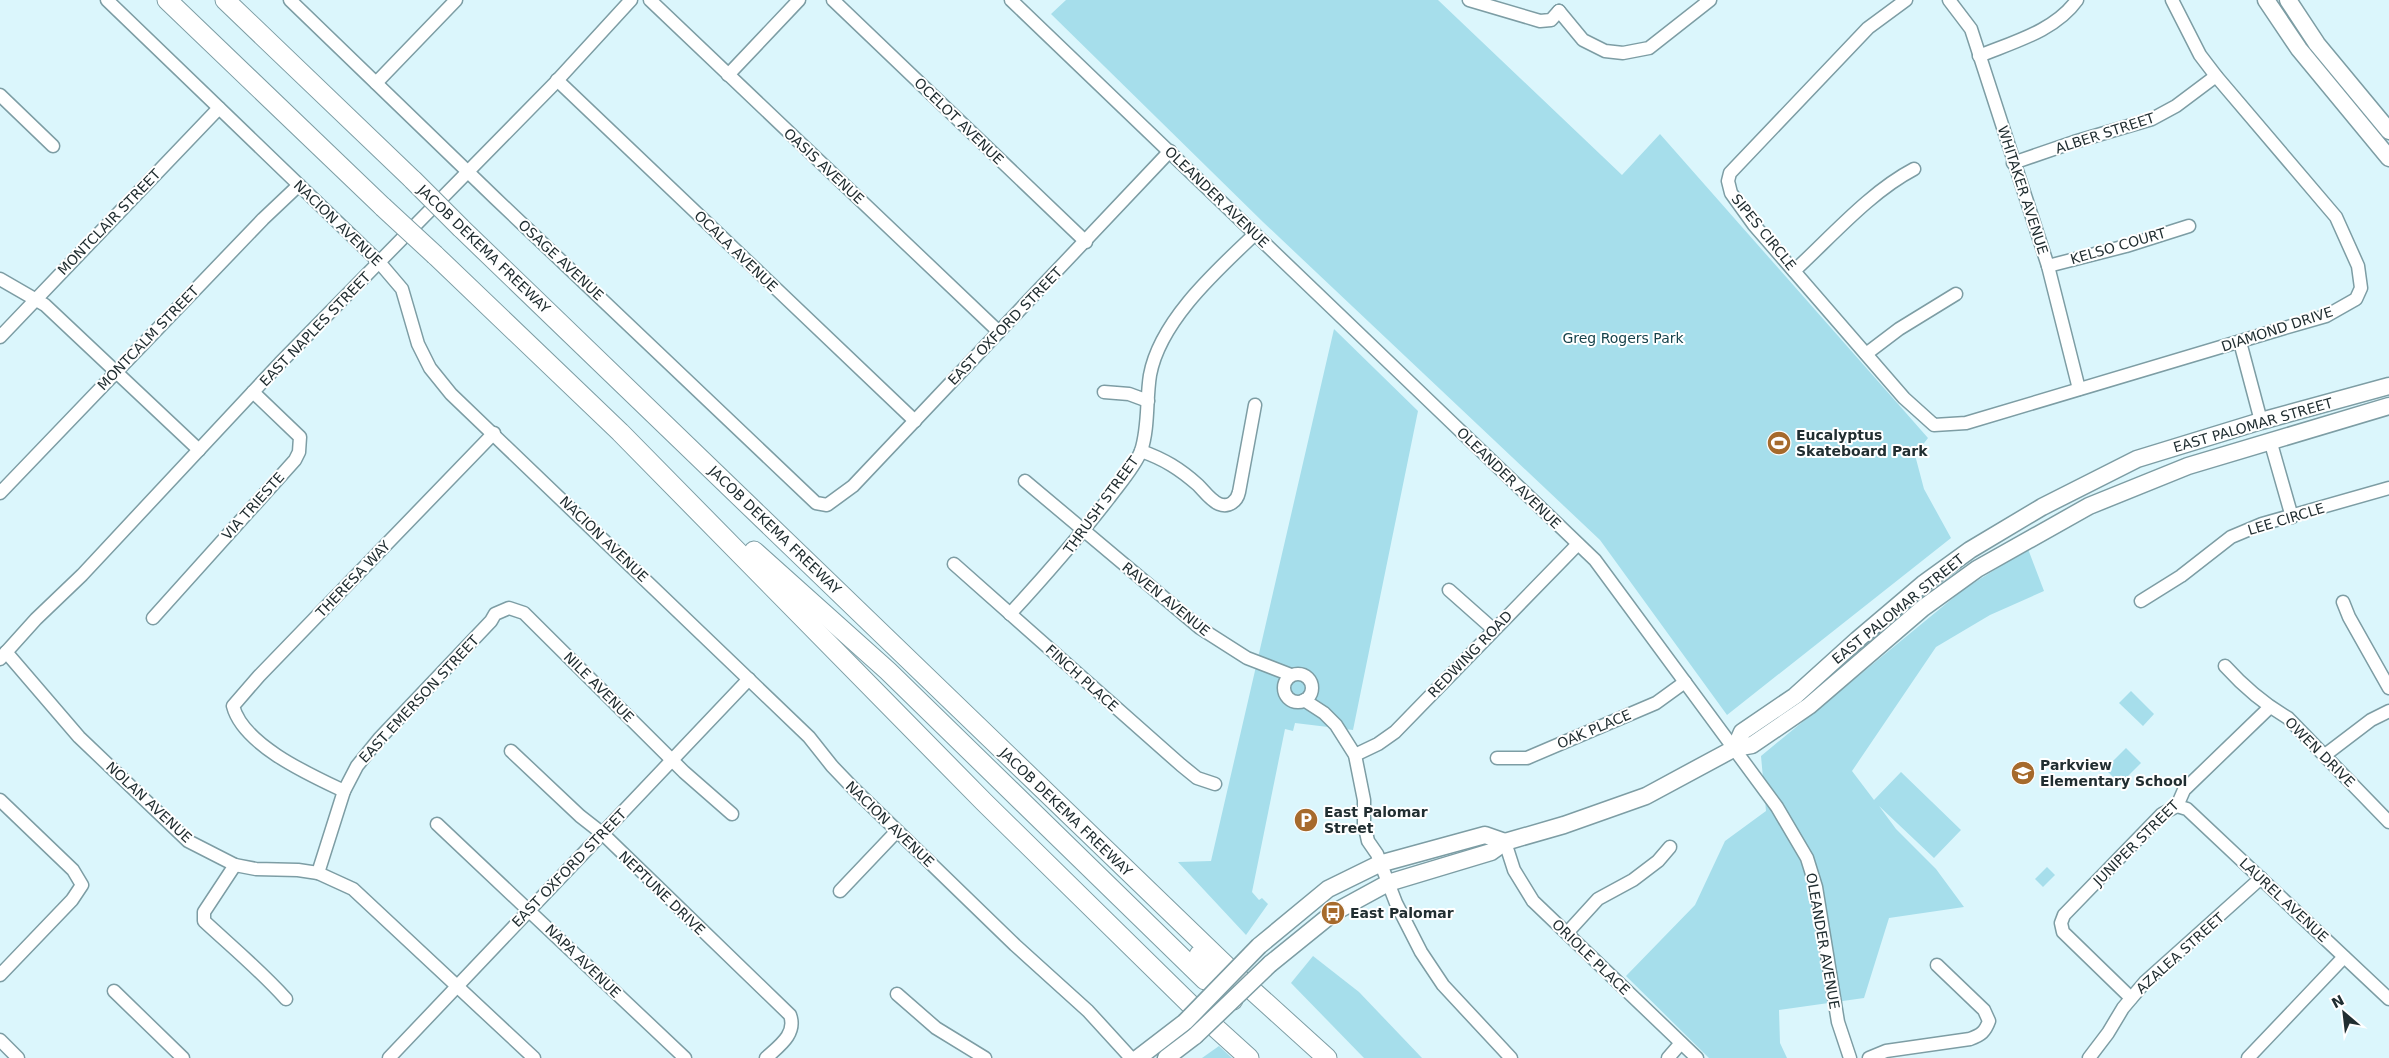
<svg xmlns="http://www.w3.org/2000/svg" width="2389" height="1058" viewBox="0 0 2389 1058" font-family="'DejaVu Sans',sans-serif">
<rect width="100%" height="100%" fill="#dbf6fc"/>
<!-- green -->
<g fill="#a6deeb">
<polygon points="1066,0 1438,0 1622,175 1660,134 1928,438 1915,455 1924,489 1951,538 1727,715 1600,540 1263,222 1051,14"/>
<polygon points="1334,329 1418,411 1353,730 1295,723 1293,731 1285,729 1252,892 1259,900 1262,898 1268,904 1246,935 1178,862 1211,861"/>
<polygon points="2028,549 2044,591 1990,615 1936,647 1852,771 1874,800 1901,772 1961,830 1934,858 1879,806 1896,829 1936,869 1964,907 1889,918 1864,998 1779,1010 1780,1043 1787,1058 1709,1058 1626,976 1695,905 1725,841 1766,811 1761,756 1964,589"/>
<polygon points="2131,691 2154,714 2143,726 2119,703"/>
<polygon points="2126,748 2141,763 2120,784 2105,769"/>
<polygon points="2047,867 2055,875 2043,887 2035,879"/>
<polygon points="1313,956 1359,992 1422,1058 1364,1058 1291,983"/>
<polygon points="1219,1046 1232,1058 1202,1058"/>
</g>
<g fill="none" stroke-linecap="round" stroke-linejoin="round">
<!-- minor casing -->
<g stroke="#7d9da4" stroke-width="15">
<g id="minor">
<polyline points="107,0 379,262 402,289 418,344 430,368 451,394 809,737 832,766 854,789 1015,945 1088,1011 1131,1058"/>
<polyline points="290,0 495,198 816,503 827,505 853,486 1170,151"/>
<polyline points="650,0 999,332"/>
<polyline points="833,0 1086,242"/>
<polyline points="1011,0 1595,560 1777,807 1807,858 1816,887 1838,1022 1850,1058"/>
<polyline points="1469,0 1540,21 1551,20 1559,11"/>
<polyline points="1906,0 1868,28 1730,173 1728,181 1731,193 1754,225 1904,398 1934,425 1966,423 2281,329 2326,316 2356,299 2361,288 2358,266 2336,217 2216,76 2200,55 2172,0"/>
<polyline points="1949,0 1971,29 2048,266 2079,389"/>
<polyline points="1559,11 1583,40 1605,51 1623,53 1649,48 1710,0"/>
<path d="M1979,56C2013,42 2055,31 2077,0"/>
<polyline points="728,75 799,0"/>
<polyline points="557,80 915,421"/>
<polyline points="376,83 456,0"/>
<polyline points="0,95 53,146"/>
<polyline points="2013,163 2074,142 2152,119 2176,106 2216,76"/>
<polyline points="2048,266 2126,246 2189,226"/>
<path d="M1794,271C1831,237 1870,192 1914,169"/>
<polyline points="0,279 45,305 199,450"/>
<polyline points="0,337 219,108"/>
<polyline points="2240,342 2261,421"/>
<polyline points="1866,354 1899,329 1956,294"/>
<polyline points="1104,392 1129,394 1148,401"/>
<polyline points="2270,440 2292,517"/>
<path d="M1141,451C1164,459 1180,469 1198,485C1204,491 1211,501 1219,504C1229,508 1237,501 1239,492L1255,405"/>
<polyline points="1025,481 1200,628 1247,658 1291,675"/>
<polyline points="0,493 263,219 299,185"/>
<polyline points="954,564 1181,765 1197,778 1215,784"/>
<polyline points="1449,590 1493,629"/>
<polyline points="2141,601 2181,576 2231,537 2262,524 2389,488"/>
<polyline points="2343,602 2349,617 2389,688"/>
<path d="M1010,614C1045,576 1078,538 1109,498C1120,483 1134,468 1141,451C1149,427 1146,400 1150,375C1160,321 1216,271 1255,234"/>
<polyline points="153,618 295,460 299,452 300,437 253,392"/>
<polyline points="6,652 79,737 188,841 235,865 256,869 298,870 318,873 353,889 534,1058"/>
<polyline points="0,659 36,619 82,575 280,363 553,85 631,0"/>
<path d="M2225,666C2244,687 2264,704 2288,718L2389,822"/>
<circle cx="1298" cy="688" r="14"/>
<polyline points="1304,700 1324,713 1336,725 1355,755 1364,800 1364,823 1368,841 1377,854 1396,903 1421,952 1443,985 1511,1058"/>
<path d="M511,751L580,816L603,834L790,1015C797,1034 779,1046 766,1058"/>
<polyline points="1355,755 1378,744 1395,732 1578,544"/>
<polyline points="2325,755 2371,720 2389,711"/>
<polyline points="1497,758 1527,758 1656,703 1685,682"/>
<path d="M344,791C310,775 243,745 233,706L259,676L494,433"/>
<polyline points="0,800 73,870 82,885 72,900 0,975"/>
<polyline points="2177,806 2187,809 2389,999"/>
<polyline points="437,824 685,1058"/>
<polyline points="1505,842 1514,870 1533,901 1697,1058"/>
<path d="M235,865L204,912V921C232,947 261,971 286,999"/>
<polyline points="318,873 344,791 357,766 379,739 491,621 495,614 509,608 524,613 684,772 732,814"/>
<polyline points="840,891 897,831"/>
<polyline points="1567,933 1598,899 1633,880 1658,861 1670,847"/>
<polyline points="114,991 183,1058"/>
<polyline points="897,994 936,1028 985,1058"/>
<polyline points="2131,998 2063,932 2061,923 2064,915 2162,814 2177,806 2184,790 2270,707"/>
<polyline points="0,1040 18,1058"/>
<polyline points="389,1058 749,679"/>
<polyline points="1668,1058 1681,1043"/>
<path d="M1869,1058L1886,1051L1970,1039C1981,1035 1985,1032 1989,1021L1984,1010L1937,965"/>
<polyline points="2089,1058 2108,1033 2123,1008 2145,982 2261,878"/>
<polyline points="2248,1058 2344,957"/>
</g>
</g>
<!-- major casing -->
<g stroke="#7d9da4" stroke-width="19">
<g id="major">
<polyline points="2266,0 2299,49 2389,158"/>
<polyline points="2288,0 2317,44 2389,131"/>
<polyline points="1735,748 1742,732 1795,696 1857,640 1923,584 1970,550 2042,507 2137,459 2261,421 2389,386"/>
<polyline points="1259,946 1328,889 1379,864 1485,835 1505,842"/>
<polyline points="1270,964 1333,913 1388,883 1491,852 1505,842 1564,825 1646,796 1735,748 1752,745 1809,706 1923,608 1977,569 2089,506 2188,466 2389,406"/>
<polyline points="1138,1058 1185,1022"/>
<polyline points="1166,1058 1195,1036"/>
</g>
</g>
<!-- highway casing -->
<g stroke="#7d9da4" stroke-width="21">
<g id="highway">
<polyline points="167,0 383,207"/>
<polyline points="225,0 413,180"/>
<polyline points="461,228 1243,982 1327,1058"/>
<polyline points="435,255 620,432 984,802 1197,1011 1249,1058"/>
<polyline points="754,551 888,671 1205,980 1216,982"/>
<polyline points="1199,955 1214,970 1216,982 1233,1000"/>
</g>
</g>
<!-- minor -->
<use href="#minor" stroke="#fff" stroke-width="12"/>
<!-- major -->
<use href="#major" stroke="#fff" stroke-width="16"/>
<!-- highway -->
<use href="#highway" stroke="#fff" stroke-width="19"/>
<!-- major-bridge casing -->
<g stroke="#7d9da4" stroke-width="19" stroke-linecap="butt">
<g id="major-bridge">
<polyline points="1185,1022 1259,946"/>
<polyline points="1195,1036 1270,964"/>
</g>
</g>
<!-- highway-bridge casing -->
<g stroke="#7d9da4" stroke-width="21" stroke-linecap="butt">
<g id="highway-bridge">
<polyline points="413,180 461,228"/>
<polyline points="383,207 435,255"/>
</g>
</g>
<!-- major-bridge -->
<use href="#major-bridge" stroke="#fff" stroke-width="16"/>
<!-- highway-bridge -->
<use href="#highway-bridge" stroke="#fff" stroke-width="19"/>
</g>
<!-- icons -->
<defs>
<g id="stadium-disc" transform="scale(1.25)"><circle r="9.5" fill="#a66a2c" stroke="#fff"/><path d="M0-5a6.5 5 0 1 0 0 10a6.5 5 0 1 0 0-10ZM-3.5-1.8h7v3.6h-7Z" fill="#fff"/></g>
<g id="school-disc" transform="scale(1.25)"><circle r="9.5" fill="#a66a2c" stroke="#fff"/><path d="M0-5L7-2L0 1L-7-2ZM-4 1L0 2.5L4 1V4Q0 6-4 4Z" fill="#fff"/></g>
<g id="parking-disc" transform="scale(1.25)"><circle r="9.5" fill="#a66a2c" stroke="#fff"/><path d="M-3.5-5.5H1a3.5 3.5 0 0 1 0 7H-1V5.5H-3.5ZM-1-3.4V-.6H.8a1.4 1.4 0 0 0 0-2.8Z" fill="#fff"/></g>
<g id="bus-disc" transform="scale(1.25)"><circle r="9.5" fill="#a66a2c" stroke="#fff"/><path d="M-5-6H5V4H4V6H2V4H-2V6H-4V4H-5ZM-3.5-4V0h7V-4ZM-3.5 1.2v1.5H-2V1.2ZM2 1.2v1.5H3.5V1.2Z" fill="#fff"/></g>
</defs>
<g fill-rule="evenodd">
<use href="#stadium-disc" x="1779" y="443"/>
<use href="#school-disc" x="2023" y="773"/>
<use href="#parking-disc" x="1306" y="820"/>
<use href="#bus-disc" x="1333" y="913"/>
</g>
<g text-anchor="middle" stroke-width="4" stroke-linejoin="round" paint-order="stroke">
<!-- street labels -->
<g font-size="14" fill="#212e31" stroke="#fff">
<text transform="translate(959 121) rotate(44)" y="5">OCELOT AVENUE</text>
<text transform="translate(2105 133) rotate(-18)" y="5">ALBER STREET</text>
<text transform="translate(824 166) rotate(43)" y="5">OASIS AVENUE</text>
<text transform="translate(2023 190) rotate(72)" y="5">WHITAKER AVENUE</text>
<text transform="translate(1217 197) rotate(44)" y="5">OLEANDER AVENUE</text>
<text transform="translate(109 222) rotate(-46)" y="5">MONTCLAIR STREET</text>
<text transform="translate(338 223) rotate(44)" y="5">NACION AVENUE</text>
<text transform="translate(1764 232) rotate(51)" y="5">SIPES CIRCLE</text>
<text transform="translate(2118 246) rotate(-16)" y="5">KELSO COURT</text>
<text transform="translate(484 249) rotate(44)" y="5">JACOB DEKEMA FREEWAY</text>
<text transform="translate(736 251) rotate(44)" y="5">OCALA AVENUE</text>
<text transform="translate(561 260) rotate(43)" y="5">OSAGE AVENUE</text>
<text transform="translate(1005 326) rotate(-46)" y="5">EAST OXFORD STREET</text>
<text transform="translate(315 329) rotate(-46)" y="5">EAST NAPLES STREET</text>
<text transform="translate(2277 329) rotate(-18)" y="5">DIAMOND DRIVE</text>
<text transform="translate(148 338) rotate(-46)" y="5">MONTCALM STREET</text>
<text transform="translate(2253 425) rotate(-16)" y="5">EAST PALOMAR STREET</text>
<text transform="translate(1509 478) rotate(44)" y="5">OLEANDER AVENUE</text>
<text transform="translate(1101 505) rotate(-54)" y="5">THRUSH STREET</text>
<text transform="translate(253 506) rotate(-48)" y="5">VIA TRIESTE</text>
<text transform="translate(2286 519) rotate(-17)" y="5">LEE CIRCLE</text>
<text transform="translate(775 530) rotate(44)" y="5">JACOB DEKEMA FREEWAY</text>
<text transform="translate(604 539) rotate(44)" y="5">NACION AVENUE</text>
<text transform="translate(353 579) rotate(-46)" y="5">THERESA WAY</text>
<text transform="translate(1166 599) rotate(39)" y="5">RAVEN AVENUE</text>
<text transform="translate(1898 609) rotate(-39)" y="5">EAST PALOMAR STREET</text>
<text transform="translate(1470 654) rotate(-46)" y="5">REDWING ROAD</text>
<text transform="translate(1082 678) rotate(42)" y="5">FINCH PLACE</text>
<text transform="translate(599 687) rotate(45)" y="5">NILE AVENUE</text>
<text transform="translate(419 699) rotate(-47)" y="5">EAST EMERSON STREET</text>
<text transform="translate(1594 729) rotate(-23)" y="5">OAK PLACE</text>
<text transform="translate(2320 752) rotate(45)" y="5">OWEN DRIVE</text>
<text transform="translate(149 802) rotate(43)" y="5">NOLAN AVENUE</text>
<text transform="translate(1066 812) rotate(44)" y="5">JACOB DEKEMA FREEWAY</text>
<text transform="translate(890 824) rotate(44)" y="5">NACION AVENUE</text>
<text transform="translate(2136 843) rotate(-45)" y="5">JUNIPER STREET</text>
<text transform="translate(569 868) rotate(-46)" y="5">EAST OXFORD STREET</text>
<text transform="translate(662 893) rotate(44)" y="5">NEPTUNE DRIVE</text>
<text transform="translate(2284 900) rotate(43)" y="5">LAUREL AVENUE</text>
<text transform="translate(1823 941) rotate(80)" y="5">OLEANDER AVENUE</text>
<text transform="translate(2180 953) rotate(-42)" y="5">AZALEA STREET</text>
<text transform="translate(1591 957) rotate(44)" y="5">ORIOLE PLACE</text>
<text transform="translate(583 961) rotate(44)" y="5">NAPA AVENUE</text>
</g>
<!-- park labels -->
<g font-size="14" fill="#15424b" stroke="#fff">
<text x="1623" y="343">Greg Rogers Park</text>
</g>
<!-- poi labels -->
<g font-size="14" font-weight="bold" fill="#212e31" stroke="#fff" text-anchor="start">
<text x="1796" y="440">Eucalyptus<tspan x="1796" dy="16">Skateboard Park</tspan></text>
<text x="2040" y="770">Parkview<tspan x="2040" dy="16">Elementary School</tspan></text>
<text x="1324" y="817">East Palomar<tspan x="1324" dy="16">Street</tspan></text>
<text x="1350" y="918">East Palomar</text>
</g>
</g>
<!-- north arrow -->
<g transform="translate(2344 1013) rotate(332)" stroke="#ffffff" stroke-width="4" paint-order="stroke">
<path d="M0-4L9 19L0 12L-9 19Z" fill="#212e31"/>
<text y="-8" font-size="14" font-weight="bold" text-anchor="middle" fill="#212e31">N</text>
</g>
</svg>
